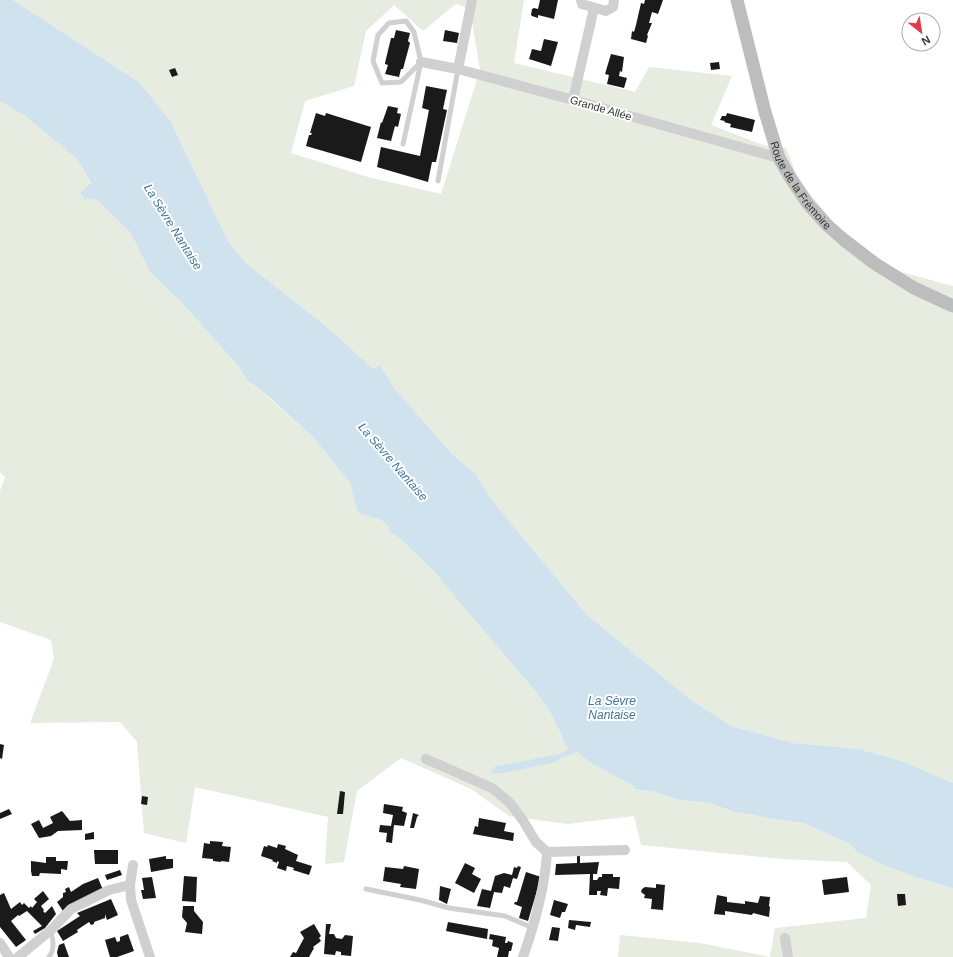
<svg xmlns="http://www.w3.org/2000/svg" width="953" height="957" viewBox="0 0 953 957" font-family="Helvetica,sans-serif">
<rect width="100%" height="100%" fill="#fff"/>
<!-- green -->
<g fill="#e6ecdf" fill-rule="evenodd">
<path d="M13,0H524L514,63L635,92L649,67L732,76L711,125L763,145L786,148L799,181L836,225L894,270L953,286V783L905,762L859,749L793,743L731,726L691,700L587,615L491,499L476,474L454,456L395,389L380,365L373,369L332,331L247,264L228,241L171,122L139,82ZM456,4L470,9L480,70L441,194L368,177L291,153L305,101L354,86L366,31L394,5L423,31Z"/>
<polygon points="0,101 25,116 77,159 91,184 80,193 85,200 91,199 98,201 130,232 150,272 182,303 208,332 239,367 248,381 268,397 314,438 350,483 361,514 381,520 389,526 388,531 399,538 433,570 460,603 537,693 551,714 561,734 563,740 592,764 634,786 634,789 655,792 680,800 710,803 734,812 806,824 830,835 852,844 858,852 888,867 918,878 953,888 953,957 618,957 620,935 700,943 770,957 775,928 866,918 871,885 847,862 782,859 641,845 634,816 567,824 509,816 471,789 401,758 357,791 344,862 325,864 328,817 195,787 186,843 144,833 137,742 120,722 30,723 54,659 51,640 0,622 0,491 5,477 0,472"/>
</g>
<!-- water -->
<polygon fill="#cfe2ee" points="0,0 13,0 139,82 171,122 228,241 247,264 332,331 373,369 380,365 395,389 454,456 476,474 491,499 587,615 691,700 731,726 793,743 859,749 905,762 953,783 953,888 918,878 888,867 857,852 851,844 830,835 806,824 734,812 710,803 680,800 655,792 634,789 634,786 592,764 577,752 564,757 552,763 504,773 494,773 491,772 494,767 560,754 570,748 567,746 563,740 561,734 551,714 537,693 460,603 433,570 399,538 388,531 389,526 381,520 361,514 358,511 350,483 314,438 269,397 248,381 239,367 208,332 182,303 150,272 130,232 98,201 91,199 85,200 80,193 91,183 77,159 25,116 0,101"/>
<!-- building -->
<g fill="#1a1a1a">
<polygon points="540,0 558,0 554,19 538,15 538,18 532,16 531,15 532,9 534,8 538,9"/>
<polygon points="645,0 663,0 658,14 652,12 649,23 652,23 647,35 648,36 646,43 631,39 632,31 634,32 636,25 641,3 644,4"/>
<polygon points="396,30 410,33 408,41 410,43 403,69 401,69 399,77 385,74 388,65 385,64 385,63 391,38 394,38"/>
<polygon points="445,30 459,33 457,43 443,41"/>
<polygon points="544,39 558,42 551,66 529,59 532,49 541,51"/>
<polygon points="611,54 624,57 622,72 620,71 619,76 627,78 624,88 607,84 609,75 605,74"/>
<polygon points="719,62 720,69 711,70 710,63"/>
<polygon points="175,68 178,75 172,77 169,70"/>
<polygon points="426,86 447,90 443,109 447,110 436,162 432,162 428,182 377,167 381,147 420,156 429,110 422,108"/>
<polygon points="388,106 398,108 397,113 401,114 398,127 395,126 391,141 377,138 381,122 382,123"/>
<polygon points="316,113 325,116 326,113 371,127 361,162 306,146 309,135 311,135 312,133 310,133"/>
<polygon points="727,113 755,120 752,132 730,127 731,124 724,122 725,121 720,120 722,116 726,116"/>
<polygon points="0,744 4,745 2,759 0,758"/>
<polygon points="340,791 345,792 343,814 337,814"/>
<polygon points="142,796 148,797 147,805 141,804"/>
<polygon points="384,804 403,807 402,811 407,813 404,826 394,825 392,843 386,842 387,833 379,832 380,825 391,826 393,815 383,813"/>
<polygon points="9,809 12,814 0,819 0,813"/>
<polygon points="62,811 70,821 82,820 82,830 58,831 51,836 39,838 31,824 39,820 43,828 53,823 50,817"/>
<polygon points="413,813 419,815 417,817 414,828 410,828"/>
<polygon points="479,818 506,823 504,831 514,833 513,841 473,834 475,826 478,827"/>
<polygon points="94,832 94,839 85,840 85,834"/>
<polygon points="210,841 223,842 222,846 231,847 229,862 221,861 221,862 213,861 213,859 202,858 204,843 210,844"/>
<polygon points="278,844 286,846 285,849 298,855 296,861 312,866 309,875 293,870 294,868 287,866 286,871 277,868 279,862 277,861 277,863 272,861 273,860 261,856 264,846 267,847 268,845 277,848"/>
<polygon points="94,850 118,850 118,864 95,864"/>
<polygon points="166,856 166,859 173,859 173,868 151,872 149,859"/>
<polygon points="577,856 580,856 580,863 599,862 597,874 593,874 593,880 597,880 599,877 602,877 602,874 613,874 613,877 620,877 619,889 608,888 607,896 600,895 601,891 597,891 597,895 589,895 590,874 555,875 556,864 577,863"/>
<polygon points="46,857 56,857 56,861 68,861 67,870 61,869 61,874 40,873 39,876 32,876 31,871 31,861 46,863"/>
<polygon points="465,863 475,868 472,874 481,879 474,893 455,883"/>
<polygon points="404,866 419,869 416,889 400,887 401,884 383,881 385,867 403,869"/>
<polygon points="518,866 521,867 517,879 513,878 510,888 504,886 502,893 494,892 490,908 477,906 482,889 491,891 495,876 504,873 512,875 514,867 517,868"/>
<polygon points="120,870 122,875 107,880 105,875"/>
<polygon points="526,872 541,877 528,921 519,918 522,907 514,904 515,902 517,902"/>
<polygon points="184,876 197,877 196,902 182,901"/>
<polygon points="152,877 156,898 143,899 141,890 144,890 142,878"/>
<polygon points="847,877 849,892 824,895 822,880"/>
<polygon points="98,878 103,890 63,911 57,902 63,897 63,893 66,892 65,889 69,887 71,892 83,884"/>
<polygon points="656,884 665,885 663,910 651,909 652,899 644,898 645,895 641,892 642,889 645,887 656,888"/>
<polygon points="440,886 451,889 447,904 439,900"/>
<polygon points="43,891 49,899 41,906 44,910 43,911 45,913 52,906 56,914 45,928 35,934 33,931 42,926 27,911 19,916 18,915 11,921 26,940 16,947 0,927 0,895 4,893 11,909 20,902 22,905 24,903 29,908 31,906 32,908 37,902 34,899"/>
<polygon points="897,894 905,894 906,905 898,906"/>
<polygon points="717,895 727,897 727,902 745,904 745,901 758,903 760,896 770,897 769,906 770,907 769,917 753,913 752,915 725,911 725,915 714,914"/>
<polygon points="111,899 118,915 107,920 105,914 105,918 94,922 94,924 91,925 89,922 77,930 78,932 63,941 57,931 80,916 77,913"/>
<polygon points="554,900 568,904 565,912 562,912 560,918 550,915"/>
<polygon points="183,906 194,906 194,911 203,922 202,934 185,932 187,923 182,917"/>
<polygon points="569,920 591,922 590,927 576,925 575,930 568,928"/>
<polygon points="448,922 488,929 487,939 446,931"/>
<polygon points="314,924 321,936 319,938 321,941 313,947 314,948 309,957 290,957 293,952 296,953 304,938 300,932"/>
<polygon points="326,924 331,924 329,934 334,934 336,938 342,939 345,935 353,936 351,956 341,955 341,952 336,951 335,955 324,954"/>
<polygon points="552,927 560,928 558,941 549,940"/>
<polygon points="128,934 134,951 117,957 110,957 105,940 115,937 117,942 120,941 120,937"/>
<polygon points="490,934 506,937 505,943 507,943 508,941 513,943 511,951 509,951 508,957 497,957 499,948 492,946 493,940 489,939"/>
<polygon points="64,943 69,957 58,957 57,952 59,945"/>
</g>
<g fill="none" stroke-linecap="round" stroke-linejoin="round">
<!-- lane -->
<g stroke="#d0d0d0" stroke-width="5">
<polyline points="403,144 421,62 414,32 406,21 389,23 378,35 373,61 382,83 401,82 421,62"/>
<polyline points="438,181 458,69"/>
<polyline points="366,889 420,900 449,908 505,916 533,928"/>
<path d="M49,957C55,949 53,940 51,931"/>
</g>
<!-- street -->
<g stroke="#d0d0d0" stroke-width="10">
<polyline points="581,0 582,4 606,11 613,7 614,0"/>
<polyline points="421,62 458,69 573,100 779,158"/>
<polyline points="458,69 472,0"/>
<polyline points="573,100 594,8"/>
<polyline points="426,759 492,788 510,803 522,819 536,842 547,852 625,850"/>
<polyline points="133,865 130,885 131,900 150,957"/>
<polyline points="785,938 788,957"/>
<polyline points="0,943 9,957"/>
<polyline points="18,957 51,930 71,909 109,890 130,885"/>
<path d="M523,957C535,923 545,888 547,852"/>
</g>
<!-- secondary -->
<path stroke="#bdbdbd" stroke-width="13" id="s1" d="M737,0L765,112L779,158L790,177L808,204L827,225L844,240L874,263L914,288L953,306"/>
</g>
<g text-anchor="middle" stroke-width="4" stroke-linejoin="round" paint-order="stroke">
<!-- street labels -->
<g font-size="11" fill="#333" stroke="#fff">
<text transform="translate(601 108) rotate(16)" y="4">Grande Allée</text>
<text dy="4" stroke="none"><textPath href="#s1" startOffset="198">Route de la Frémoire</textPath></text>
</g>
<!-- water labels -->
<g font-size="12" font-style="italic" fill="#3f7597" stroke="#fff">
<text transform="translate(173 227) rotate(58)" y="4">La Sèvre Nantaise</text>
<text transform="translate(393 462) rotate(49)" y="4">La Sèvre Nantaise</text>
<text x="612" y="705">La Sèvre<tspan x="612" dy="14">Nantaise</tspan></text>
</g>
</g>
<!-- north arrow -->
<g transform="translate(921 32) rotate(150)"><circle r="19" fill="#ffffff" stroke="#adadad"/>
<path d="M0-3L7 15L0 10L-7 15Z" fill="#e63946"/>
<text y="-6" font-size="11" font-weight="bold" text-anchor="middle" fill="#333333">N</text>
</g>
</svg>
